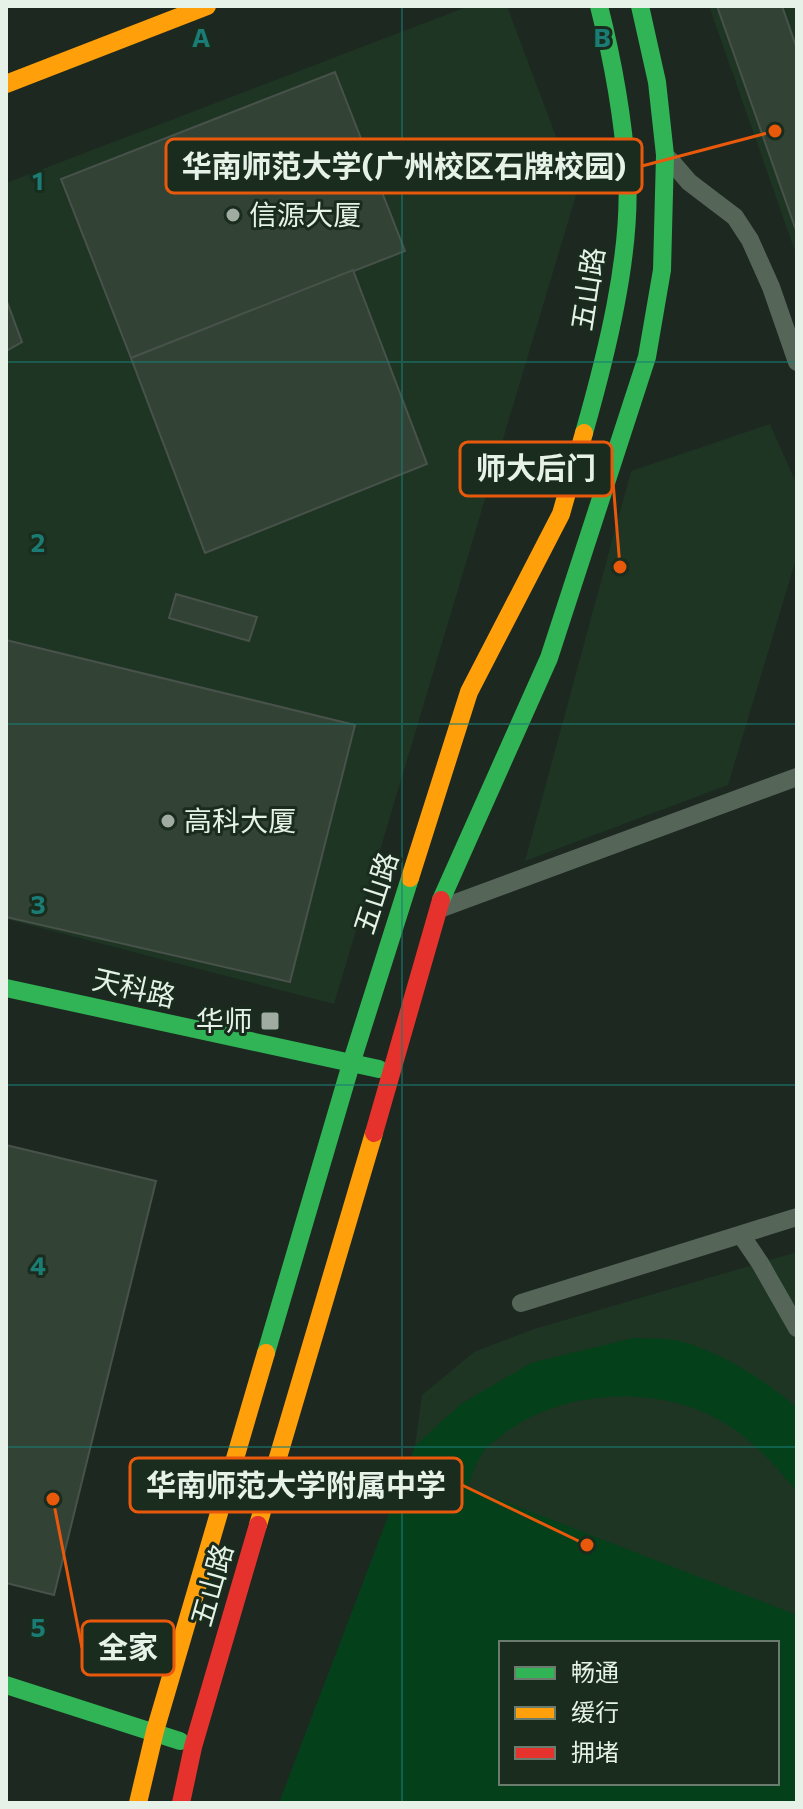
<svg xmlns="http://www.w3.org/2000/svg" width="803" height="1809" viewBox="0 0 803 1809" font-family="Commissioner,'Noto Sans SC',sans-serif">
<rect width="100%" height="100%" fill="#1d2820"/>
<!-- built -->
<g fill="#1e3523" fill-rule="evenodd">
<polygon points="469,6 507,6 577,192 334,1004 6,919 6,183"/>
<polygon points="709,6 797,6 797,257"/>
<polygon points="770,424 797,485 797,556 728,785 525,861 631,471"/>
<path d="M797,1252V1803H279L415,1446L422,1395L474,1352L534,1329ZM501,1643H777V1783H501Z"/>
</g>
<!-- green -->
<path fill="#04401a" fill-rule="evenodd" d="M633,1338C649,1339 668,1337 683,1342C723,1354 766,1380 797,1408V1492C777,1467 754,1441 726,1424C663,1384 564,1388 505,1433C499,1438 491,1443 486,1448C478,1458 472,1475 467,1487L797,1615V1803H279L415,1446L461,1404L531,1363ZM501,1643H777V1783H501Z"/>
<!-- building -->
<g fill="#324336" stroke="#48524b" stroke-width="2">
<polygon points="717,6 782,6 797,49 797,233"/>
<polygon points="335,72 405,251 131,358 61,179"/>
<polygon points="353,270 427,464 205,553 131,358"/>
<polygon points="6,299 22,342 6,351"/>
<polygon points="176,594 257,617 249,641 169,618"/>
<polygon points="6,640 355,725 290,982 6,917"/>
<polygon points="6,1145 156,1181 54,1595 6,1583"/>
</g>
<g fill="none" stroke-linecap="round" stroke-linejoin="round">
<!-- lane -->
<g stroke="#556659" stroke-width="18">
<polyline points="670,160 689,182 735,217 750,240 771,287 797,362"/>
<polyline points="442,908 797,777"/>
<polyline points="741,1235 760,1263 797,1328"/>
<polyline points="521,1303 797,1217"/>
</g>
<!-- fast -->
<g stroke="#30b455" stroke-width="18">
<path d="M584,433C606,356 632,254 627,174C623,118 613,61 599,6"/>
<polyline points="441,900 549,658 647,357 662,270 665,155 657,82 640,6"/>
<polyline points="6,988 379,1069"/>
<polyline points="266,1353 351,1064 410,878"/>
<polyline points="6,1685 180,1741"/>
</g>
<!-- slow -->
<g stroke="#ff9f0a" stroke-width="18">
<polyline points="6,84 207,6"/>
<polyline points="410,878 469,692 561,514 584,433"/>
<polyline points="258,1525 374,1133"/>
<polyline points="138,1803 155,1731 266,1353"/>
</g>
<!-- jam -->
<g stroke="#e5322d" stroke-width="18">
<polyline points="374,1133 441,900"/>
<polyline points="181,1803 193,1747 258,1525"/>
</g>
</g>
<!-- grid -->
<path fill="none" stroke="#1a7c74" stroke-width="2" stroke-opacity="0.55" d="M402,6V1803M6,362H797M6,724H797M6,1085H797M6,1447H797"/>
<!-- markers -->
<g fill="#a0aba2" stroke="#192c1d" stroke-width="3">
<circle cx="233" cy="215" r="8"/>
<circle cx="168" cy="821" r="8"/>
<rect x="260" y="1011" width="20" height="20" rx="4"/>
</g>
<g text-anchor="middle" stroke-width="6" stroke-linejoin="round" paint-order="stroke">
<!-- poi labels -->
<g font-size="28" fill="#e6f2e8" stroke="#192c1d" text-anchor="start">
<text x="249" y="225">信源大厦</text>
<text x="184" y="831">高科大厦</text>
<text x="252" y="1031" text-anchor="end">华师</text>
</g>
<!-- street labels -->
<g font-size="28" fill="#e6f2e8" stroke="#192c1d">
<text transform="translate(588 289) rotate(-81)" y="10">五山路</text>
<text transform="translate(376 893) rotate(-72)" y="10">五山路</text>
<text transform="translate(134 988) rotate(13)" y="10">天科路</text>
<text transform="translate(212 1585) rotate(-74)" y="10">五山路</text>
</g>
</g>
<g font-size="26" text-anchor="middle" font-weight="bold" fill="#1a7c74" stroke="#192c1d" stroke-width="6" stroke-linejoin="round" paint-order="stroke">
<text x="201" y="47">A</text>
<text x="602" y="47">B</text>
<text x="38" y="190">1</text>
<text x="38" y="552">2</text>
<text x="38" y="914">3</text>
<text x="38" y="1275">4</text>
<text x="38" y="1637">5</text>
</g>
<!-- callouts -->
<path fill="none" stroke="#e8590c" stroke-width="3" d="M775 131L642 166M620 567L612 469M587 1545L462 1485M53 1499L82 1648"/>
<g fill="#e8590c" stroke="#192c1d" stroke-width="3">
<circle cx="775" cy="131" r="8"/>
<circle cx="620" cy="567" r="8"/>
<circle cx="587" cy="1545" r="8"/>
<circle cx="53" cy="1499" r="8"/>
</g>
<g fill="#192c1d" stroke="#e8590c" stroke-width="3">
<rect x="166" y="139" width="476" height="54" rx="8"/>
<rect x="460" y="442" width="152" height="54" rx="8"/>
<rect x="130" y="1458" width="332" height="54" rx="8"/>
<rect x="82" y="1621" width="92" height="54" rx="8"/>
</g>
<g font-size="30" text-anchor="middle" font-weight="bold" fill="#e6f2e8">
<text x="404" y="177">华南师范大学(广州校区石牌校园)</text>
<text x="536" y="479">师大后门</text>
<text x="296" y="1496">华南师范大学附属中学</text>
<text x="128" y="1658">全家</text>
</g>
<!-- border -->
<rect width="803" height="1809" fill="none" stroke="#e6f2e8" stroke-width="16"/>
<!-- legend -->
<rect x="499" y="1641" width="280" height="144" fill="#192c1d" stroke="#6b7b6e" stroke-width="2"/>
<rect x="515" y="1667" width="40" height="12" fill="#30b455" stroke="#6b7b6e" stroke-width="2"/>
<text x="571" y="1681" font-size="24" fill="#e6f2e8">畅通</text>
<rect x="515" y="1707" width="40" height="12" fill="#ff9f0a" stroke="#6b7b6e" stroke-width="2"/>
<text x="571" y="1721" font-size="24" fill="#e6f2e8">缓行</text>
<rect x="515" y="1747" width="40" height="12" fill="#e5322d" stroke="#6b7b6e" stroke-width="2"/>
<text x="571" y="1761" font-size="24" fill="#e6f2e8">拥堵</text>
</svg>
